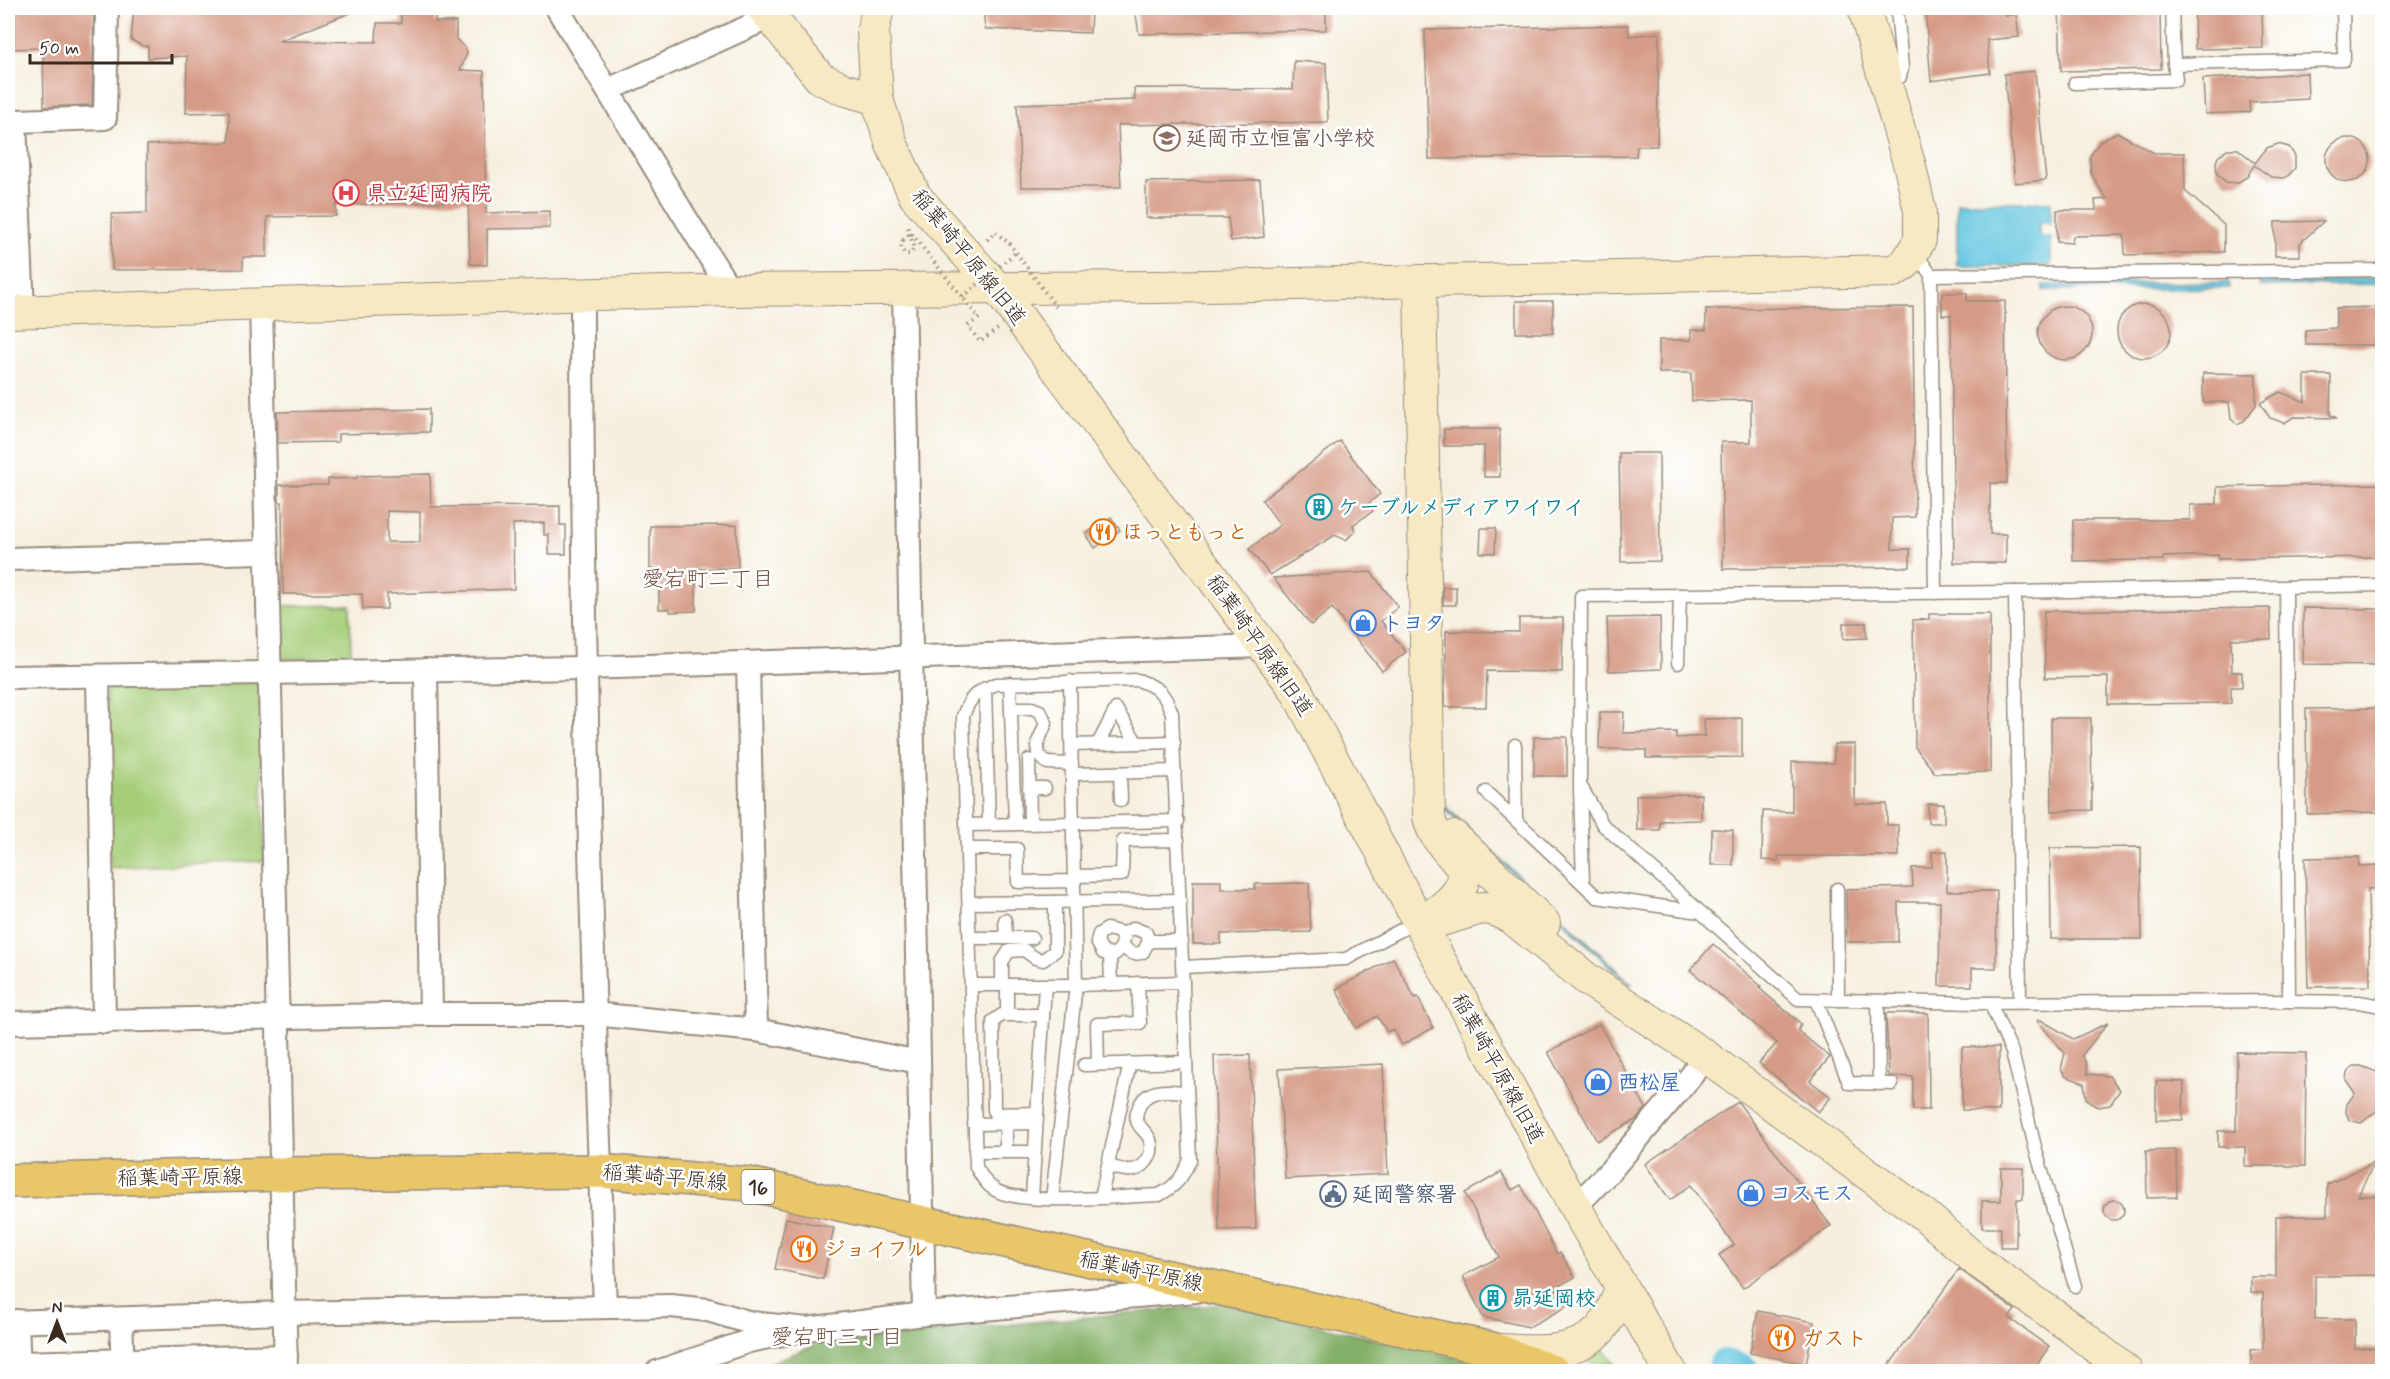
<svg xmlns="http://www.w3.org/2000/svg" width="2390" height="1379" viewBox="0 0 2390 1379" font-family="Mynerve,'Klee One',sans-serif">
<rect width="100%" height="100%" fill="#fff"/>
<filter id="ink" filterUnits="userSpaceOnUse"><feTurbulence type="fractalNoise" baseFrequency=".0167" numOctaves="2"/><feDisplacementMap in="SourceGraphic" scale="12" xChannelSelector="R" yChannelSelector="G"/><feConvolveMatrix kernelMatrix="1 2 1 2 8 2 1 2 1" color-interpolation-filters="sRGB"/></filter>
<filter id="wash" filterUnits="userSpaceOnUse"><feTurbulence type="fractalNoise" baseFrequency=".008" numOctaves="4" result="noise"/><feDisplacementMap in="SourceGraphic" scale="24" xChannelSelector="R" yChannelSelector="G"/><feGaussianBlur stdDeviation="1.35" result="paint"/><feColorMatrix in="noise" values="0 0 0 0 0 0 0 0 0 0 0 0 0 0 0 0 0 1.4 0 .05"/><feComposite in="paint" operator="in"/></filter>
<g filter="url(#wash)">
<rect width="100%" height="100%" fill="#f6efde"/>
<!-- green -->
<g fill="#a6cd78" stroke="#707c4b" stroke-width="1.5">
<polygon points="350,605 351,658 280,659 279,606"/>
<polygon points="254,681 260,687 264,861 110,868 107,690 112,684"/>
<polygon points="1598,1342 1615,1365 1577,1361"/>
</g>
<!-- forest -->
<polygon fill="#84b068" stroke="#606d43" stroke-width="1.5" points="1224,1304 1520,1372 745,1372 824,1342"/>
<!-- water -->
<g fill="#61c4df" stroke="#4e777e" stroke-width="1.5">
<polygon points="1957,202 2051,202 2051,223 2039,223 2039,237 2051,237 2051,266 1957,266"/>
<polygon points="2382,278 2382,284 2260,286 2260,280"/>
<polygon points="2229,282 2229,288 2043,290 2043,285"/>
<polygon points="1445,806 1632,984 1630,985 1444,808"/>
</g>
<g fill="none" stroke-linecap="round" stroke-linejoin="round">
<!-- river -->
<polyline stroke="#61c4df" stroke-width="34" points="1725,1366 1743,1372"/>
</g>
<g id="blocks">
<!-- building -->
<g fill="#d69b87" fill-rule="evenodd">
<polygon points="8,8 94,8 92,105 44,107 43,48 11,49 11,41 8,41"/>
<polygon points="134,8 362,8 279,41 376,42 377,23 401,23 401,8 435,8 435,22 456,22 456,39 465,48 467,53 460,70 484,71 486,213 550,211 550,228 487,229 487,265 470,264 468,201 336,205 336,216 267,217 267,257 243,257 243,269 112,270 112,214 147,213 147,145 229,142 229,112 186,113 187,56 148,58 148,46 143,46 131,40"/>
<polygon points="983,8 1091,8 1090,33 985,29"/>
<polygon points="1135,8 1326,8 1326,30 1139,34"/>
<polygon points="1925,8 2005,8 2006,16 2016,14 2019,37 1987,40 1990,73 1931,81"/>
<polygon points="2059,8 2160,8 2161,69 2061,71"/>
<polygon points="2194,8 2262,8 2263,48 2195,49"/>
<polygon points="1628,25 1629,36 1659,33 1657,146 1637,146 1636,156 1429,159 1425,30"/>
<polygon points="1294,61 1326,63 1328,122 1118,125 1121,187 1021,187 1017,104 1135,100 1134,88 1293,89"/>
<polygon points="2035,71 2046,180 2015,183 2004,74"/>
<polygon points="2307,73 2308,99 2249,102 2250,112 2205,114 2203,79"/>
<polygon points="2117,132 2154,153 2184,153 2185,191 2224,225 2224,252 2125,255 2124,235 2073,236 2072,243 2057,242 2057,210 2096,210 2095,200 2107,199 2091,174 2090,156 2100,141"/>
<circle cx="2348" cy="160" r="22"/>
<polygon points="2278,144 2289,147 2295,156 2295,168 2288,176 2283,178 2271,177 2254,165 2247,177 2237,183 2226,182 2217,174 2216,162 2218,157 2227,149 2238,149 2255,163 2267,148"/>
<polygon points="1260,180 1264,237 1231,241 1228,218 1146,218 1146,182"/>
<polygon points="2324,221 2300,243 2300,256 2275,256 2275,222"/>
<polygon points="1942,293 1967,293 1967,301 2005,301 2007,483 1990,483 1990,534 2006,534 2006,563 1954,563 1951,315 1942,315"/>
<rect x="1516" y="301" width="37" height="32"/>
<circle cx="2144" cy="331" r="27"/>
<circle cx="2065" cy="333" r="27"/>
<polygon points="1913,307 1915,517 1892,518 1892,549 1910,549 1910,567 1723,569 1721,442 1751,442 1751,400 1692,401 1691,373 1659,373 1659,340 1691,340 1691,330 1706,330 1706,309"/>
<polygon points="2382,307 2382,345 2306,345 2305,330 2336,328 2336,308"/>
<polygon points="2203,373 2256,374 2256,405 2244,421 2237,424 2231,419 2229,402 2203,402"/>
<polygon points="2305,375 2331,375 2330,415 2337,418 2294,417 2284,423 2270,418 2260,403 2280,392 2305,402"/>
<polygon points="429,409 429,432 338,434 338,442 278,443 277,412"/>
<polygon points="1444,429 1500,429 1500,477 1484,477 1484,446 1444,446"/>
<polygon points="1340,441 1380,494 1368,504 1373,511 1353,525 1355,531 1346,540 1335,535 1270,575 1249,549 1280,525 1262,500"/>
<polygon points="1619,453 1659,453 1660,561 1621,562"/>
<path d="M430,474L431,507L560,506V525H566V554H549V535H544V523L513,524L514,589L387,594V609H363L362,594H283L282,502H279V485H328V479L357,478V476ZM387,511L420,512V542H387Z"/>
<polygon points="2382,484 2382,557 2218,559 2218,555 2163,557 2163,560 2073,561 2073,520 2190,520 2190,505 2217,504 2217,487"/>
<polygon points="1111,517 1120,530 1095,548 1086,534"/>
<polygon points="737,525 738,568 696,569 696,611 670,612 670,609 659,609 659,569 650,569 650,526"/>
<polygon points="1481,528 1496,528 1495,553 1480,553"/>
<polygon points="1371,572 1398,607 1381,621 1406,652 1382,671 1332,608 1311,625 1273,578"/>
<rect x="1443" y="587" width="13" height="18"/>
<polygon points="2270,608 2271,639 2231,639 2232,672 2242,672 2242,687 2231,687 2231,703 2108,704 2108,677 2045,678 2044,611"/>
<polygon points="2303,608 2382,609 2382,665 2303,664"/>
<polygon points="1929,614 1990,614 1990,772 1935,773 1915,747 1913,620 1929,619"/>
<polygon points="1660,617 1661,669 1609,671 1607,618"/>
<polygon points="1519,618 1563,618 1562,672 1487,671 1486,707 1445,707 1446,631 1519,632"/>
<polygon points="1843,623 1866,623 1867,638 1843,639"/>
<polygon points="2382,708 2382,812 2307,814 2306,709"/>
<polygon points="1600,712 1624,712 1623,733 1676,732 1676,738 1705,736 1704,719 1742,718 1742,757 1646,758 1646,750 1599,749"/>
<polygon points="2051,718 2091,718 2092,810 2052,811"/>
<rect x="1534" y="737" width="33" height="39"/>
<polygon points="1834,744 1855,744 1855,804 1887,804 1887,825 1898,825 1899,856 1778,856 1778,861 1762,860 1763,811 1792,812 1792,762 1834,763"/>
<polygon points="1701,794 1701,820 1660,821 1660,830 1637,830 1636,795"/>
<rect x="1928" y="804" width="16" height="19"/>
<polygon points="1712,829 1733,830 1733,865 1711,865"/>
<polygon points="2141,847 2142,939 2051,939 2050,848"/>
<polygon points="1947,851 1947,891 1997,891 1996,968 1972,968 1972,986 1939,986 1940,902 1898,902 1898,942 1847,942 1846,889 1913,887 1912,868 1932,867 1932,852"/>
<polygon points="2359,857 2359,866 2378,865 2378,888 2368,889 2370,986 2308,987 2305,858"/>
<polygon points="1193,881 1221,881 1221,889 1255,889 1255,884 1309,883 1311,932 1221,934 1221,944 1193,944"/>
<polygon points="1713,944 1761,986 1759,988 1801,1024 1798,1031 1830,1057 1810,1081 1831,1097 1818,1112 1759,1063 1777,1043 1690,970"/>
<polygon points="1393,958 1415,998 1418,997 1433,1028 1402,1045 1393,1029 1387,1032 1377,1016 1356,1028 1336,989"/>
<polygon points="1886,1013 1928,1013 1929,1110 1913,1110 1913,1077 1889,1076"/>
<polygon points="2039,1019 2073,1039 2108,1023 2082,1055 2086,1063 2088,1074 2109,1076 2120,1090 2110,1105 2098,1107 2094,1105 2086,1098 2084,1083 2065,1076 2061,1069 2065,1053 2037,1021"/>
<polygon points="1599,1024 1646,1108 1637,1119 1597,1141 1548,1052"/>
<polygon points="1962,1047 1999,1047 1999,1111 1962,1110"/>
<polygon points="2237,1052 2306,1053 2305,1166 2245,1166 2245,1147 2218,1147 2218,1131 2236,1131"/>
<polygon points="1250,1055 1256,1229 1219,1230 1214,1056"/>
<polygon points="1383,1064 1388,1174 1285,1179 1279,1069"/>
<polygon points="2353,1066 2361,1066 2382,1074 2382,1107 2361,1123 2349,1120 2346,1112 2347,1104 2355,1093 2346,1080 2347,1072"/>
<polygon points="2156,1081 2184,1082 2183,1120 2156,1120"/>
<polygon points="1738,1102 1831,1226 1743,1288 1719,1255 1734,1245 1691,1185 1670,1200 1645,1164"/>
<polygon points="2176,1150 2177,1197 2147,1198 2146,1151"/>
<polygon points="2374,1163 2358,1196 2382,1196 2382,1275 2315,1276 2315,1319 2355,1319 2355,1348 2380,1348 2380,1371 2252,1371 2250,1350 2263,1349 2263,1293 2251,1292 2251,1277 2276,1277 2276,1216 2327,1216 2327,1184"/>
<polygon points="2001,1168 2023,1168 2023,1199 2017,1199 2016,1247 2000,1247 2001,1228 1982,1228 1982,1201 2001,1201"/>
<polygon points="1501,1172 1512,1190 1521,1185 1557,1254 1560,1252 1575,1277 1557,1287 1566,1307 1529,1327 1483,1317 1463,1276 1499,1257 1465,1193"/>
<circle cx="2114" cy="1210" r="10"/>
<polygon points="786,1218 834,1228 823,1279 775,1269"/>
<polygon points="1959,1269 2015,1310 2009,1318 2049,1347 2032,1371 1885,1371"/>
<polygon points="1758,1311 1814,1322 1806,1364 1750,1353"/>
</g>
</g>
</g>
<g filter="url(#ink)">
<use href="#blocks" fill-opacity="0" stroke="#988c7e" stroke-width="1.5"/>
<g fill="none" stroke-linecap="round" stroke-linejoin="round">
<!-- lane casing -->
<g stroke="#988c7e" stroke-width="15">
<g id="lane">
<polyline points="2172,8 2174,64"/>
<polyline points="1889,83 1900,77 1902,68 1897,8"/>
<polyline points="2075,83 2176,80 2174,64 2344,60 2343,8"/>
<polyline points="1915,252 1931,275 1935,593"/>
<polyline points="1931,275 2382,270"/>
<polyline points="2286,587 2289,1001"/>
<polyline points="2015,592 2382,585"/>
<polyline points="1678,663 1680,595"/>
<path d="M1138,680C1159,688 1164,692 1172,713L1190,1160C1182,1178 1176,1186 1159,1195C1122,1196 1027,1206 997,1191C987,1186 982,1177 976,1167L963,716C971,695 976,692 996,684Z"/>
<polyline points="1010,683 1015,824"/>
<polyline points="985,688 989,824"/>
<polyline points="1011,708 1032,708 1040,711 1046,723 1038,742 1038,754 1047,763 1072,764"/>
<polyline points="1098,744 1116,709 1137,743"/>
<polyline points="1072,745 1174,742"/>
<polyline points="1515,745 1516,819"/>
<polyline points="1029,760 1030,824"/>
<polyline points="1120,773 1121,800"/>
<polyline points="1072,774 1175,771"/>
<polyline points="1029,788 1045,788"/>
<polyline points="1580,789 1583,882"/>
<polyline points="1486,792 1597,897 1700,912"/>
<polyline points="968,825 1178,821"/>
<polyline points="968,849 1017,849 1018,882 1075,881"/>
<polyline points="1075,876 1122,875 1123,841 1178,840"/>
<polyline points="1837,889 1838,1000"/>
<polyline points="969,903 1180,900"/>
<polyline points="1005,920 1006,938"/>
<polyline points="970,938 1032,938"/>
<polyline points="1149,941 1182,941"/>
<path d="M1123,944C1127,953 1134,956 1143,952L1149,941L1146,933L1134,928L1126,932L1121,948L1115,954L1103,953L1097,942L1099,934L1107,929L1119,932L1123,940"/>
<polyline points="1110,955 1111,984"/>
<polyline points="1183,967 1346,959 1418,921"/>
<polyline points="971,985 1076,985 1183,982"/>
<polyline points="1002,985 1002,962 1009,951 1024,950 1035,958 1043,960 1055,951 1055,902"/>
<polyline points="1007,985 1007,1015"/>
<polyline points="1816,1000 1849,1083 1892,1084"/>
<polyline points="1878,1001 1879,1084"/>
<polyline points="2020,1001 2015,592 1581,596 1580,785 1603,825 1798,999 1977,1003 2289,1001 2359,1002 2382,1006"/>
<polyline points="1990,1003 2012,1052 2035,1147 2075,1286"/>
<polyline points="1098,1064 1097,1024 1140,1023 1138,983"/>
<polyline points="1084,1065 1186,1062"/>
<polyline points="1037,1113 995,1114 994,1109 993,1021 1002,1015 1043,1015"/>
<polyline points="1006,1123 1006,1152"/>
<polyline points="974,1124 1036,1123"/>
<polyline points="975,1152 1034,1152"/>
<path d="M1108,1166C1114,1167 1120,1170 1126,1170C1143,1172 1155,1156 1150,1140C1148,1133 1139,1128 1137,1121C1135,1116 1137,1111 1139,1107C1147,1087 1169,1091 1187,1092"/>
<polyline points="1101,1197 1130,1063"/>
<polyline points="1032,1198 1045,985"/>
<polyline points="1052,1199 1076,985 1070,681"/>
</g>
</g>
<!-- street casing -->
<g stroke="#988c7e" stroke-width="26">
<g id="street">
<polyline points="557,8 730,290"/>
<polyline points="608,90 770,17"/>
<polyline points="904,289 924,1314"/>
<path d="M582,293C582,631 592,969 605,1306"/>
<polyline points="261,304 286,1372"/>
<polyline points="23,312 15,121 105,118 107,8"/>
<polyline points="8,559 265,552"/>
<polyline points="748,663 756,1030"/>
<polyline points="426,670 431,1014"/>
<polyline points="8,677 585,668 1264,646"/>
<polyline points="98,677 104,1022"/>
<polyline points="8,1023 431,1014 593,1014 756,1030 919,1062"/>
<polyline points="1575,1207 1610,1171 1692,1075 1704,1055"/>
<polyline points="121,1319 123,1372"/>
<polyline points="17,1321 19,1372"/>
<polyline points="8,1322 284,1313 671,1306 708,1310 751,1323 807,1329"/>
<polyline points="18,1363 286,1356"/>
<polyline points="657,1372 749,1341 807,1329 924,1314 1196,1291"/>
</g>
</g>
<!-- secondary casing -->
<g stroke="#988c7e" stroke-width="34">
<g id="secondary">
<polyline points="763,8 820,78 843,89 877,99"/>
<polyline points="878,8 873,31 877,99 892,145 915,196 997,288 1296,690 1421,926 1575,1207 1671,1372"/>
<path d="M1420,281L1429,817C1431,828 1437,838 1444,846C1455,861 1472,870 1459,890C1453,901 1438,911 1428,919"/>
<polyline points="8,312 730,290 1159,287 1894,271 1906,263 1920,240 1920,211 1910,167 1864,8"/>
<polyline points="1454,837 1544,923"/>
<polyline points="1421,926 1482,908 1492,909 1511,917 1588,980 1704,1055 1927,1217 1978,1262 2072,1328 2127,1372"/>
<path d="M1501,1350C1534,1352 1574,1356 1600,1330C1610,1319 1616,1301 1622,1288"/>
</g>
</g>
<!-- primary casing -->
<g stroke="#988c7e" stroke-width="36">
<polyline id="primary" points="8,1181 281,1174 600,1171 749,1184 1492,1349 1553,1372"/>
</g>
<!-- path -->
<g stroke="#988c7e" stroke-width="4" stroke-dasharray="1.5 4.5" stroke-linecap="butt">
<polyline points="903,240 901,248 905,254 911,254 914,248 908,227"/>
<polyline points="987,240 995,232 1009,243"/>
<polyline points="979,318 968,326 980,342 998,329"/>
</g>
<!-- lane -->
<use href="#lane" stroke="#fff" stroke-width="12"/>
<!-- street -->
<use href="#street" stroke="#fff" stroke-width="22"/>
<!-- secondary -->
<use href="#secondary" stroke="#f6e9c3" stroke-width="32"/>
<!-- primary -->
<use href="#primary" stroke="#e9c769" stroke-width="33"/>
<!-- path-bridge -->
<g stroke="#988c7e" stroke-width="4" stroke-dasharray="1.5 4.5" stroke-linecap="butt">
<polyline points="903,240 911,233 979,318"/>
<polyline points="1009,243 1056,307"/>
<polyline points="963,297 1016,252"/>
</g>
</g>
</g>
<!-- icons -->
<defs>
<g id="school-ring" transform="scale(1.35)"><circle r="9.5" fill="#fff" stroke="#8d6e63" stroke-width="1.5"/><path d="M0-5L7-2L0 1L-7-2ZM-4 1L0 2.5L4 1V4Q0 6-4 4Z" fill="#8d6e63"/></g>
<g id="hospital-ring" transform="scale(1.35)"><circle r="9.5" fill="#fff" stroke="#e0444e" stroke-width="1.5"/><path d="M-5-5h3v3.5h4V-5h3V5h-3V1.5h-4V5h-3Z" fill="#e0444e"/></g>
<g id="building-ring" transform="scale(1.35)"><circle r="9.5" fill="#fff" stroke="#0f9aa8" stroke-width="1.5"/><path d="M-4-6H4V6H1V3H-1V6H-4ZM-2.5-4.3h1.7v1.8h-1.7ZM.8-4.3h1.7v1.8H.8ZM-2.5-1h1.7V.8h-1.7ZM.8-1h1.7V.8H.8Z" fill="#0f9aa8"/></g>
<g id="restaurant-ring" transform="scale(1.35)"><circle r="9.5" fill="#fff" stroke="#e8710a" stroke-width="1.5"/><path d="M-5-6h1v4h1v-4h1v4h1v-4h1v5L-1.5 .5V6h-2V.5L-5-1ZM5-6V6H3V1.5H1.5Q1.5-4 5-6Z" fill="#e8710a"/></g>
<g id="shop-ring" transform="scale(1.35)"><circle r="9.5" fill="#fff" stroke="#3f7fe0" stroke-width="1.5"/><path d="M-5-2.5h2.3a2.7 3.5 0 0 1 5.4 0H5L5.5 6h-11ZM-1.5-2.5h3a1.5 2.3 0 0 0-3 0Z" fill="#3f7fe0"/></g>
<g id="civic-ring" transform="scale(1.35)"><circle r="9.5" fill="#fff" stroke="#5c6f8a" stroke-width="1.5"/><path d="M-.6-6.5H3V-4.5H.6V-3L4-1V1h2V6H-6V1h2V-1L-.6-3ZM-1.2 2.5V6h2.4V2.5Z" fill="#5c6f8a"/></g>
</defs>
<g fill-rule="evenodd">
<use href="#school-ring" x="1167" y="138"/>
<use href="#hospital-ring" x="346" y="193"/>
<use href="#building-ring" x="1319" y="507"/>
<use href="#restaurant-ring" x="1103" y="532"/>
<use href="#shop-ring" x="1363" y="623"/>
<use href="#shop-ring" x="1598" y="1082"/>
<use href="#shop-ring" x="1751" y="1193"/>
<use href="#civic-ring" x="1333" y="1194"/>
<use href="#restaurant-ring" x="804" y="1249"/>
<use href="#building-ring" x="1493" y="1298"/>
<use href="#restaurant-ring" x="1782" y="1338"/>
</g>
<g text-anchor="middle" stroke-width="5" stroke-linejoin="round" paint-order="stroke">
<!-- shield labels -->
<rect fill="#fff" stroke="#766a62" stroke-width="1.5" x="741.5" y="1170" width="33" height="34" rx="4.5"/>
<g font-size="20" font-weight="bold" fill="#3b2a1e">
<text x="758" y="1194">16</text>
</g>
<!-- education labels -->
<g font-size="21" font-weight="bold" fill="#785e54" stroke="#fff" text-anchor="start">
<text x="1186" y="145">延岡市立恒富小学校</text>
</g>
<!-- health labels -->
<g font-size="21" font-weight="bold" fill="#be3a42" stroke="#fff" text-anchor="start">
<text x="366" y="200">県立延岡病院</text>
</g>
<!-- street labels -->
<g font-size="21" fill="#3b2a1e" stroke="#fff">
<text transform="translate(969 257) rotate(51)" y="7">稲葉崎平原線旧道</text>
<text transform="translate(1260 645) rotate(55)" y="7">稲葉崎平原線旧道</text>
<text transform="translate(1498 1068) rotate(61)" y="7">稲葉崎平原線旧道</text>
<text transform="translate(180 1177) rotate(-1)" y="7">稲葉崎平原線</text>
<text transform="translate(665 1177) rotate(5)" y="7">稲葉崎平原線</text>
<text transform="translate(1141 1271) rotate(12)" y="7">稲葉崎平原線</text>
</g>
<!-- culture labels -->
<g font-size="21" font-weight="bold" fill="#0d838f" stroke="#fff" text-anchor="start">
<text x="1338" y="514">ケーブルメディアワイワイ</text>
<text x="1512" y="1305">昴延岡校</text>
</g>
<!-- food labels -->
<g font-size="21" font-weight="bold" fill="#c56008" stroke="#fff" text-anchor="start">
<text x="1122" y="539">ほっともっと</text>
<text x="824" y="1256">ジョイフル</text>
<text x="1802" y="1345">ガスト</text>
</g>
<!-- shop labels -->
<g font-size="21" font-weight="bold" fill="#366cbe" stroke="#fff" text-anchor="start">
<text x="1382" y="630">トヨタ</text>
<text x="1618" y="1089">西松屋</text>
<text x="1770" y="1200">コスモス</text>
</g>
<!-- service labels -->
<g font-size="21" font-weight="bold" fill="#4e5e75" stroke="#fff" text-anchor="start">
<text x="1352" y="1201">延岡警察署</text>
</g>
<!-- neighbourhood labels -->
<g font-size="22" fill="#715243" stroke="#fff">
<text x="708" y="586">愛宕町二丁目</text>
<text x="837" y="1344">愛宕町三丁目</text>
</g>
</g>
<!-- margin -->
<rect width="2390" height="1379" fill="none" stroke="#fff" stroke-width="30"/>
<!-- north arrow -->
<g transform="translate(57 1322)" stroke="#ffffff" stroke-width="4.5" paint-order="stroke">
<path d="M0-4.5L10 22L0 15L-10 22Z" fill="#3b2a1e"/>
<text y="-9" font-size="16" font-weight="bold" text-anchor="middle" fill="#3b2a1e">N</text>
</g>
<!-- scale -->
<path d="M30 54v9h142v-9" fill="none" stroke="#3b2a1e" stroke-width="3"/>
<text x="39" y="54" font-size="18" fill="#3b2a1e" stroke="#ffffff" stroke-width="4.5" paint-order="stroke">50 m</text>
</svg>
